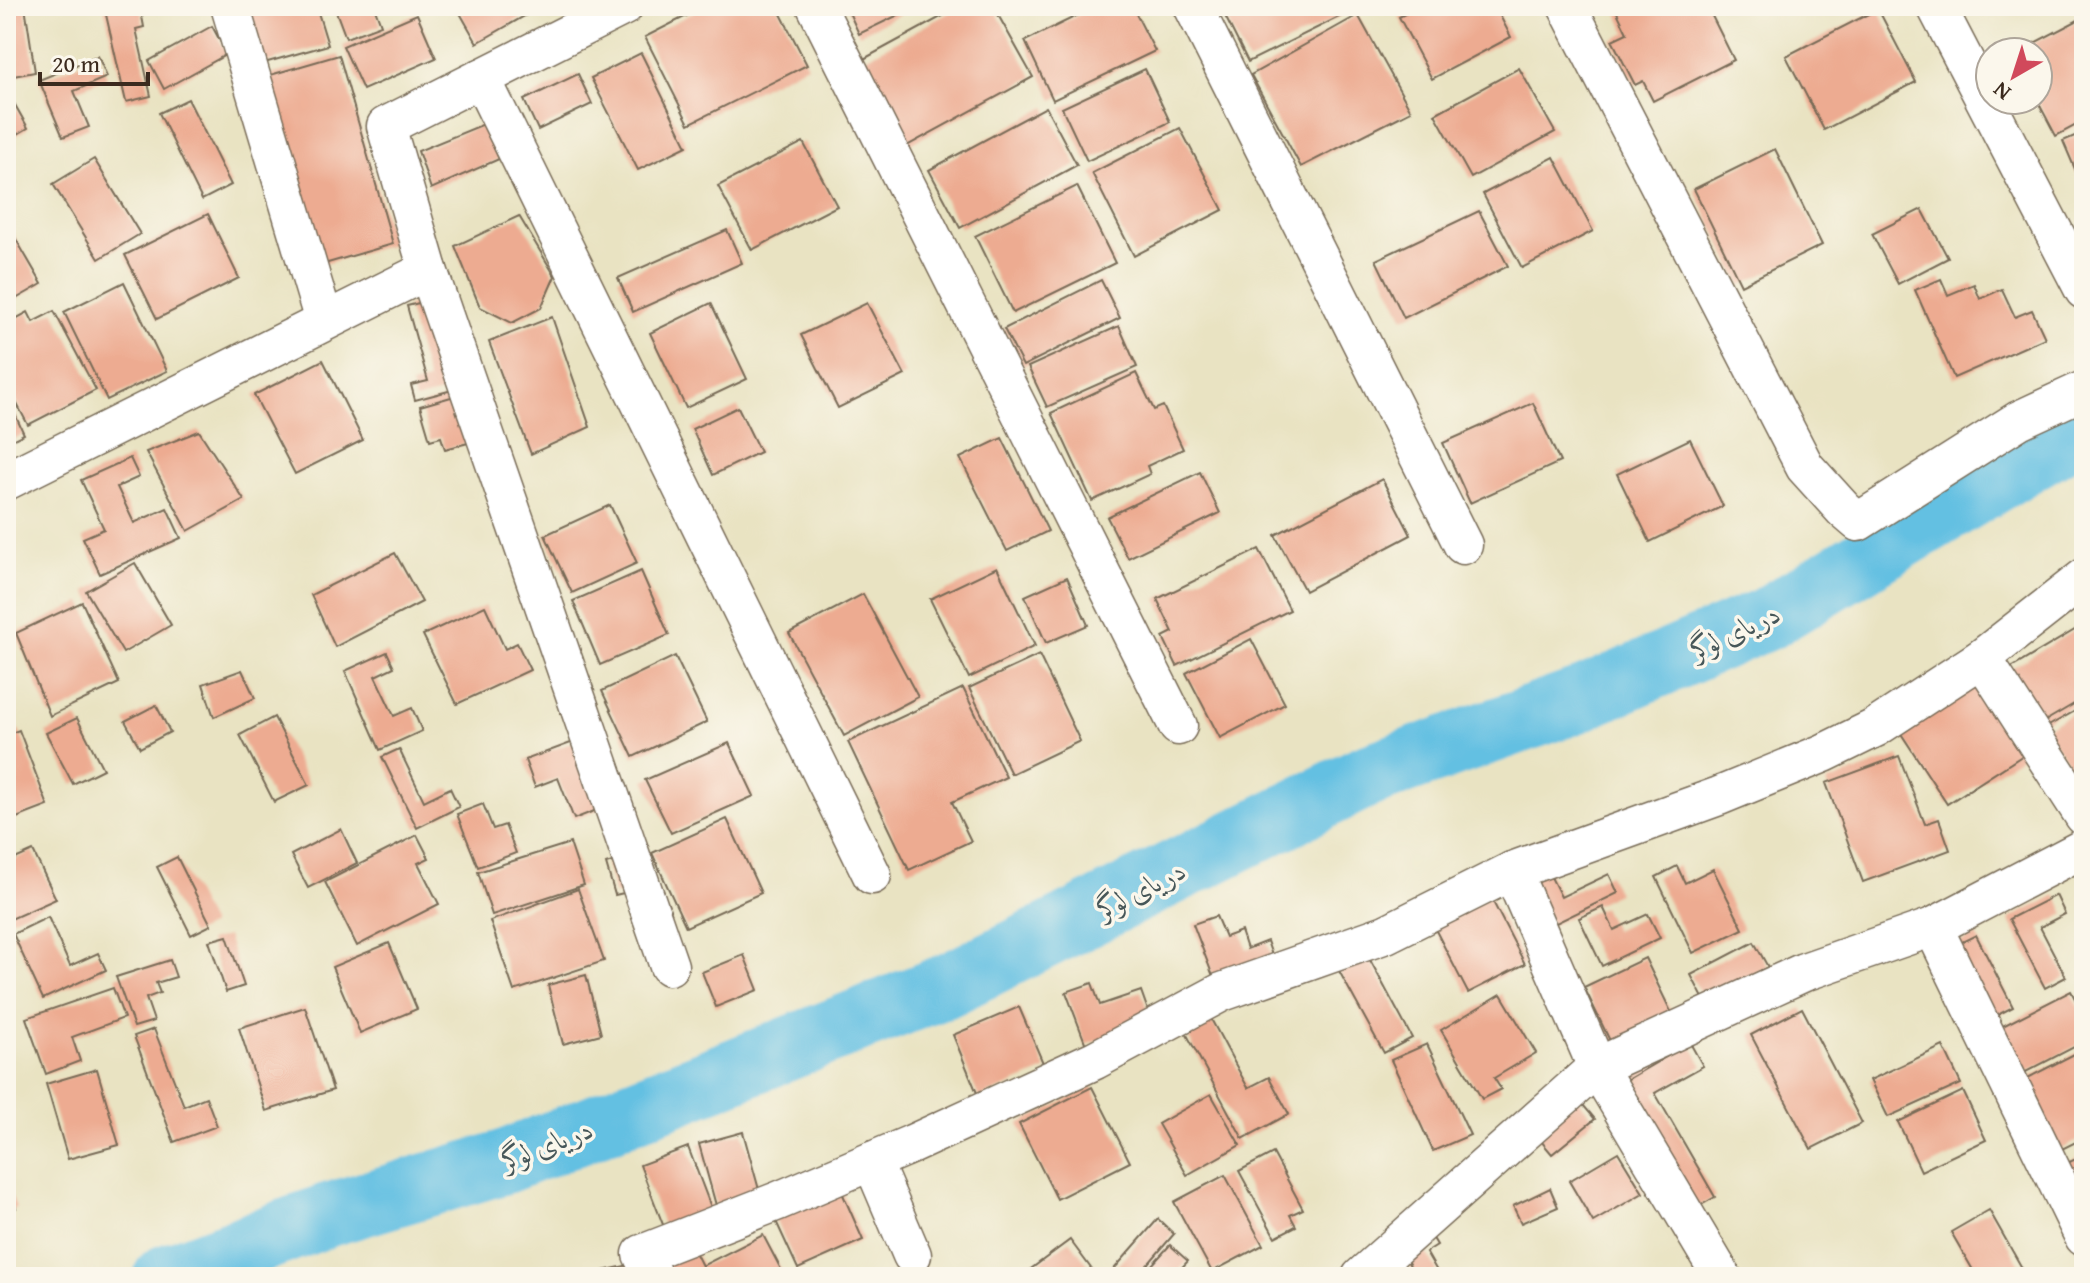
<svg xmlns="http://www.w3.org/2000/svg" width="2090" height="1283" viewBox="0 0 2090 1283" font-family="'Gentium Book Plus',Amiri,serif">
<rect width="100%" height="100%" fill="#fbf7ec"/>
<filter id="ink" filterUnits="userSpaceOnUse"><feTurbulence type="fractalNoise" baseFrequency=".0125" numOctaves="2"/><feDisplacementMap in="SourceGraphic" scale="16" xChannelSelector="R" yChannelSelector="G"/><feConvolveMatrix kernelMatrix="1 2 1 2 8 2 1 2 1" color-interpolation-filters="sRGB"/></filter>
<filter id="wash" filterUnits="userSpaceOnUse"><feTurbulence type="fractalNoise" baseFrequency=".006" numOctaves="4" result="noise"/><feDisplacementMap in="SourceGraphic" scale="32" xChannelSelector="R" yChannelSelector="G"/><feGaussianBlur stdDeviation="1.8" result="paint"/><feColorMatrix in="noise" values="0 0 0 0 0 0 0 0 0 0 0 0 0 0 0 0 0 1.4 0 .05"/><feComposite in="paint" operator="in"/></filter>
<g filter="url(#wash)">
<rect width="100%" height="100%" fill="#e9e3c2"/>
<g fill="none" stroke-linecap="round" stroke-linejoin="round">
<!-- river -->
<polyline stroke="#64c0e2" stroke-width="64" points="165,1277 328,1215 504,1162 948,985 1364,777 1577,701 1768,618 2084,427"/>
</g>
<g id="blocks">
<!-- building -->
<g fill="#edab91">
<polygon points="6,6 25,6 35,72 8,77"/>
<polygon points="104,6 140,6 144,27 136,29 151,96 126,102"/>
<polygon points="240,6 316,6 328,45 257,65"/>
<polygon points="334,6 374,6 381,25 346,38"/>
<polygon points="456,6 542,6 477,43"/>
<polygon points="706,6 777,6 807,65 689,124 645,37"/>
<polygon points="846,6 917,6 859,34"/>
<polygon points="961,6 993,6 1033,77 907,146 860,61"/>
<polygon points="1097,6 1132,6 1155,51 1053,100 1025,41"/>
<polygon points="1220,6 1343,6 1347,13 1248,62"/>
<polygon points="1420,6 1495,6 1511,37 1432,79 1399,17"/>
<polygon points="1619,6 1707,6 1734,60 1653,101 1643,81 1635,85 1612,40 1627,33 1615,8"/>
<polygon points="1878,9 1916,82 1824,130 1786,56"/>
<polygon points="417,14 436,58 363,90 343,46"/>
<polygon points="1358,15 1411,111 1301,167 1251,75"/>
<polygon points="2084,17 2084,121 2056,136 2037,100 2038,52 2017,52"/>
<polygon points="212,26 227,54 164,89 149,61"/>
<polygon points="641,53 687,146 638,170 591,78"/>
<polygon points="339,55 393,244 314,267 260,78"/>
<polygon points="98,56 107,77 74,91 89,127 63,137 39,80"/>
<polygon points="1519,68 1555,132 1471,178 1435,114"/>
<polygon points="1145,69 1170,122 1087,161 1062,108"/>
<polygon points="578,74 592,104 538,130 524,100"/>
<polygon points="6,89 28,128 6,141"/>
<polygon points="188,99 231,185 202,200 159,113"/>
<polygon points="1046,107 1077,165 960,228 929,170"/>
<polygon points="484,124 499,159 431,189 418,151"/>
<polygon points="1180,128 1223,210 1134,256 1092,173"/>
<polygon points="2084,132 2084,190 2063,141"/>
<polygon points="803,142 837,206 752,250 718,186"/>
<polygon points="1775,149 1822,245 1741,285 1694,189"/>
<polygon points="1554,157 1593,231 1522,268 1483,194"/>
<polygon points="94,159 140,234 99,259 53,184"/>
<polygon points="1077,186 1115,263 1013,313 975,236"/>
<polygon points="1922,209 1948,258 1898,284 1872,234"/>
<polygon points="1479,211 1508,266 1404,318 1376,260"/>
<polygon points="208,214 239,278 157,319 125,255"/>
<polygon points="519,216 555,276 541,308 512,323 480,307 455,246"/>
<polygon points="6,222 42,284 7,304 6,303"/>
<polygon points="727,230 742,263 633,312 618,278"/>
<polygon points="1941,279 1948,295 1974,284 1980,299 2002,289 2015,317 2032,310 2045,338 1954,378 1915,290"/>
<polygon points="1101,280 1120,318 1023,366 1004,329"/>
<polygon points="124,282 167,371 107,400 64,312"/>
<polygon points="431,300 456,389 415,400 411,385 428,381 407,306"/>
<polygon points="711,303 747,379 686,408 650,333"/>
<polygon points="867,303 905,375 838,408 801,335"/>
<polygon points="54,311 96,390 28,425 6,383 6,324 28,312 33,322"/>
<polygon points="552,317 590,427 531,454 489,342"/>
<polygon points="1119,326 1137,367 1047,407 1028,367"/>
<polygon points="323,360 363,440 295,474 254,395"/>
<polygon points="1136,373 1154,410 1163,406 1183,449 1147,466 1150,474 1092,501 1051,413"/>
<polygon points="6,395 24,434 6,443"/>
<polygon points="458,395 472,442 445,449 441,437 430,440 420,406"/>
<polygon points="1533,403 1560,462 1470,503 1443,443"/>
<polygon points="738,407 760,452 713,475 692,429"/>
<polygon points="199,431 244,500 188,531 146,452"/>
<polygon points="1002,438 1048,531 1007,551 960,458"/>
<polygon points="1690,439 1723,506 1650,542 1617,474"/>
<polygon points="130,458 139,477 117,487 134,523 167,508 181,538 100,574 83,538 104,529 81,480"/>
<polygon points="1200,472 1220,513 1128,558 1107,517"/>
<polygon points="1382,479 1411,535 1305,591 1275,535"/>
<polygon points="610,505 637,563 572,593 545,535"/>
<polygon points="1259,549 1290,610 1177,666 1163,637 1173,632 1157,599"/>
<polygon points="395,553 422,602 335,647 311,595"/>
<polygon points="135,563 171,625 123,653 86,591"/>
<polygon points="997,567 1035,646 969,678 930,599"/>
<polygon points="641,571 669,635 600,665 573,601"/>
<polygon points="1067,577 1088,625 1046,643 1025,596"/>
<polygon points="863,594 918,697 844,736 789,633"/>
<polygon points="82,602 119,683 50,716 16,633"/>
<polygon points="485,606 505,649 517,643 530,670 457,704 423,635"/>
<polygon points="2078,628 2084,637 2084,698 2035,727 2003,673"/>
<polygon points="1251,639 1285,704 1220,738 1186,673"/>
<polygon points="387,652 394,667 375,676 394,716 412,708 422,731 380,750 345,671"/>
<polygon points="1039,655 1080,741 1011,774 969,688"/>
<polygon points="675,656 707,722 633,757 602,691"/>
<polygon points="242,670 255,698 214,717 203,684"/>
<polygon points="1981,680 2028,752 1947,804 1900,732"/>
<polygon points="963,688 1006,777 952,802 971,841 909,870 848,742"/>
<polygon points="156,705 170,732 140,748 125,721"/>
<polygon points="2084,706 2084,787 2045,728"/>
<polygon points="274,717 309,785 274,802 240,735"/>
<polygon points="77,718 103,769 73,784 46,733"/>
<polygon points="19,730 48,806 6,822 6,735"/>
<polygon points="576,741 602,808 574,819 558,778 535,787 525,760"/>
<polygon points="729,743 754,796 671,833 645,780"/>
<polygon points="399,749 424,801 450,788 459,807 417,828 382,757"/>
<polygon points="1899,756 1925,824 1939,819 1950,850 1863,882 1826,783"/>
<polygon points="483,804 493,829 505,825 516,853 478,867 457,814"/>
<polygon points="727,819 761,893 686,927 652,853"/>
<polygon points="341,829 357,863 308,888 291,855"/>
<polygon points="417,835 429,858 418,863 439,904 357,946 325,882"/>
<polygon points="570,843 584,885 492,915 478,872"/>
<polygon points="33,851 56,899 11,919 6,908 6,863"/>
<polygon points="177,857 211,925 191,935 157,867"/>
<polygon points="619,860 628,892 615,895 606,864"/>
<polygon points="1677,866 1685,883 1713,869 1743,929 1693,953 1656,877"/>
<polygon points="1547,869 1561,897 1609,874 1618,893 1552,925 1530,878"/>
<polygon points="578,889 604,961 514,991 490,921"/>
<polygon points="2056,895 2065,914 2040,927 2066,977 2045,988 2009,919"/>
<polygon points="1490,896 1525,964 1468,993 1433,925"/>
<polygon points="1603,907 1614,930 1648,914 1660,938 1602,966 1579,918"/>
<polygon points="1216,916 1225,937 1241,931 1247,949 1267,941 1274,961 1216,984 1193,924"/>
<polygon points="48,917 70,966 98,953 106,970 43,999 13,934"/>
<polygon points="1976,935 2013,1007 1988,1020 1950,948"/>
<polygon points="227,936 244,986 226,992 209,941"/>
<polygon points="1754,942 1768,967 1704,1000 1691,975"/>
<polygon points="389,943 417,1009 360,1033 332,967"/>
<polygon points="1362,945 1412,1038 1384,1053 1333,960"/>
<polygon points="744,955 758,990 716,1007 702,972"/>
<polygon points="1645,958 1674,1018 1613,1047 1584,987"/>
<polygon points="170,960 176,977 156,983 160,993 146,998 154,1021 134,1027 116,977"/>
<polygon points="586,975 601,1034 563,1044 548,985"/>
<polygon points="1092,983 1100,1005 1141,991 1152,1022 1086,1045 1066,992"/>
<polygon points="113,988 124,1018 72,1037 80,1061 46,1074 26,1018"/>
<polygon points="2071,991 2084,1016 2084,1042 2018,1076 1995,1030"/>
<polygon points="1501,994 1536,1053 1494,1078 1501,1089 1482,1099 1441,1030"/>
<polygon points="305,1007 333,1090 266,1111 239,1028"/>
<polygon points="1019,1007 1046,1070 979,1098 953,1035"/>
<polygon points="1802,1008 1862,1123 1811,1149 1751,1035"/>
<polygon points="1211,1019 1248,1088 1269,1077 1289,1114 1243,1139 1186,1033"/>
<polygon points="154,1029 184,1106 206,1097 217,1126 174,1142 134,1036"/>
<polygon points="1690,1043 1703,1066 1655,1093 1715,1197 1691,1211 1618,1085"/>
<polygon points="1427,1044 1470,1135 1433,1151 1391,1060"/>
<polygon points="1943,1046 1961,1084 1888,1117 1870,1080"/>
<polygon points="2084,1049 2084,1138 2058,1151 2022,1081"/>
<polygon points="97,1069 119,1145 68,1159 46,1084"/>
<polygon points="1092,1087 1130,1162 1057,1199 1019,1124"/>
<polygon points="1963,1091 1986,1140 1921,1171 1898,1122"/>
<polygon points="1211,1094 1240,1145 1187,1175 1158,1124"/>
<polygon points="1578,1099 1595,1119 1552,1154 1535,1134"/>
<polygon points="743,1132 761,1197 717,1209 699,1144"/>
<polygon points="688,1147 715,1218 667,1235 640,1165"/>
<polygon points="1618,1152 1643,1193 1593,1222 1569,1181"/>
<polygon points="1273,1153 1303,1209 1290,1215 1296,1226 1275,1237 1239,1171"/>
<polygon points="2084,1155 2084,1214 2059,1167"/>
<polygon points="1225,1175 1263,1245 1212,1272 1174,1202"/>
<polygon points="6,1182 16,1208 6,1212"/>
<polygon points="1550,1188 1558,1207 1521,1223 1513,1206"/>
<polygon points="841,1190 863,1240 798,1269 775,1219"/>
<polygon points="1989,1210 2026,1275 2022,1277 1977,1277 1951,1232"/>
<polygon points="1158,1219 1174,1234 1137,1277 1107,1277"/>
<polygon points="1428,1230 1437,1245 1426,1252 1437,1271 1426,1277 1416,1277 1403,1253"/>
<polygon points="763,1235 784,1275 781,1277 666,1277 658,1261 691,1244 702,1266"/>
<polygon points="1070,1240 1093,1271 1085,1277 1020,1277"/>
<polygon points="1170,1245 1188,1261 1173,1277 1141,1277"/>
<polygon points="639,1263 642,1277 579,1277 579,1276"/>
</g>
</g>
</g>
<g filter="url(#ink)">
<use href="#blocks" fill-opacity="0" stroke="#786b57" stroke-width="2"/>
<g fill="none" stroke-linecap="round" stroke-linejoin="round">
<!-- street casing -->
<g stroke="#786b57" stroke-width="41">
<g id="street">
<polyline points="230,6 324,321"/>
<polyline points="816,6 1178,726"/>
<polyline points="1193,6 1463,545"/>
<polyline points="1567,6 1805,467 1844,510 1858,522 2019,420 2084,390"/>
<polyline points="1936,6 2084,290"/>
<polyline points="481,78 872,875"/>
<polyline points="428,270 669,966"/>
<polyline points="6,481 428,270 386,126 624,6"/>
<polyline points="1982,658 2084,816"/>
<polyline points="1512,871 1597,1067 1722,1277"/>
<polyline points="1933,927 2084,1237"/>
<polyline points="872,1161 912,1255"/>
<polyline points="653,1277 642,1254 778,1201 912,1144 1095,1060 1222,992 1386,934 1512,871 1719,796 1824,753 1875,728 1982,658 2084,578"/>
<polyline points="1361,1277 1597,1067 1804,972 1933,927 2084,848"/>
</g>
</g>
<!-- street -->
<use href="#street" stroke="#fff" stroke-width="38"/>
</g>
</g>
<g text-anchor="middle" stroke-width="7" stroke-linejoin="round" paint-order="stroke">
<!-- water labels -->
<g font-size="28" font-style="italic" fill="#475759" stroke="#fbf7ec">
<text transform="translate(1735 631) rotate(-25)" y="10">دریای لوگر</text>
<text transform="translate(1141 889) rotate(-27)" y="10">دریای لوگر</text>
<text transform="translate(547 1144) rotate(-21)" y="10">دریای لوگر</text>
</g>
</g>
<!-- margin -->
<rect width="2090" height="1283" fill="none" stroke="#fbf7ec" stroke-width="32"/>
<!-- north arrow -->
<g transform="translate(2014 76) rotate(219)"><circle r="38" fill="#fbf7ec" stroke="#aea59a" stroke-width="2"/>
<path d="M0-6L14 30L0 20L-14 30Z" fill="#d1495b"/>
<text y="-12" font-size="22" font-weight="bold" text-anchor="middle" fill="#3b2a1e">N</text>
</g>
<!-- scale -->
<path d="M40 72v12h108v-12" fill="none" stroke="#3b2a1e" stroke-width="4"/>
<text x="52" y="72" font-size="24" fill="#3b2a1e" stroke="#fbf7ec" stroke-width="6" paint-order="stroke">20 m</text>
</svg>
